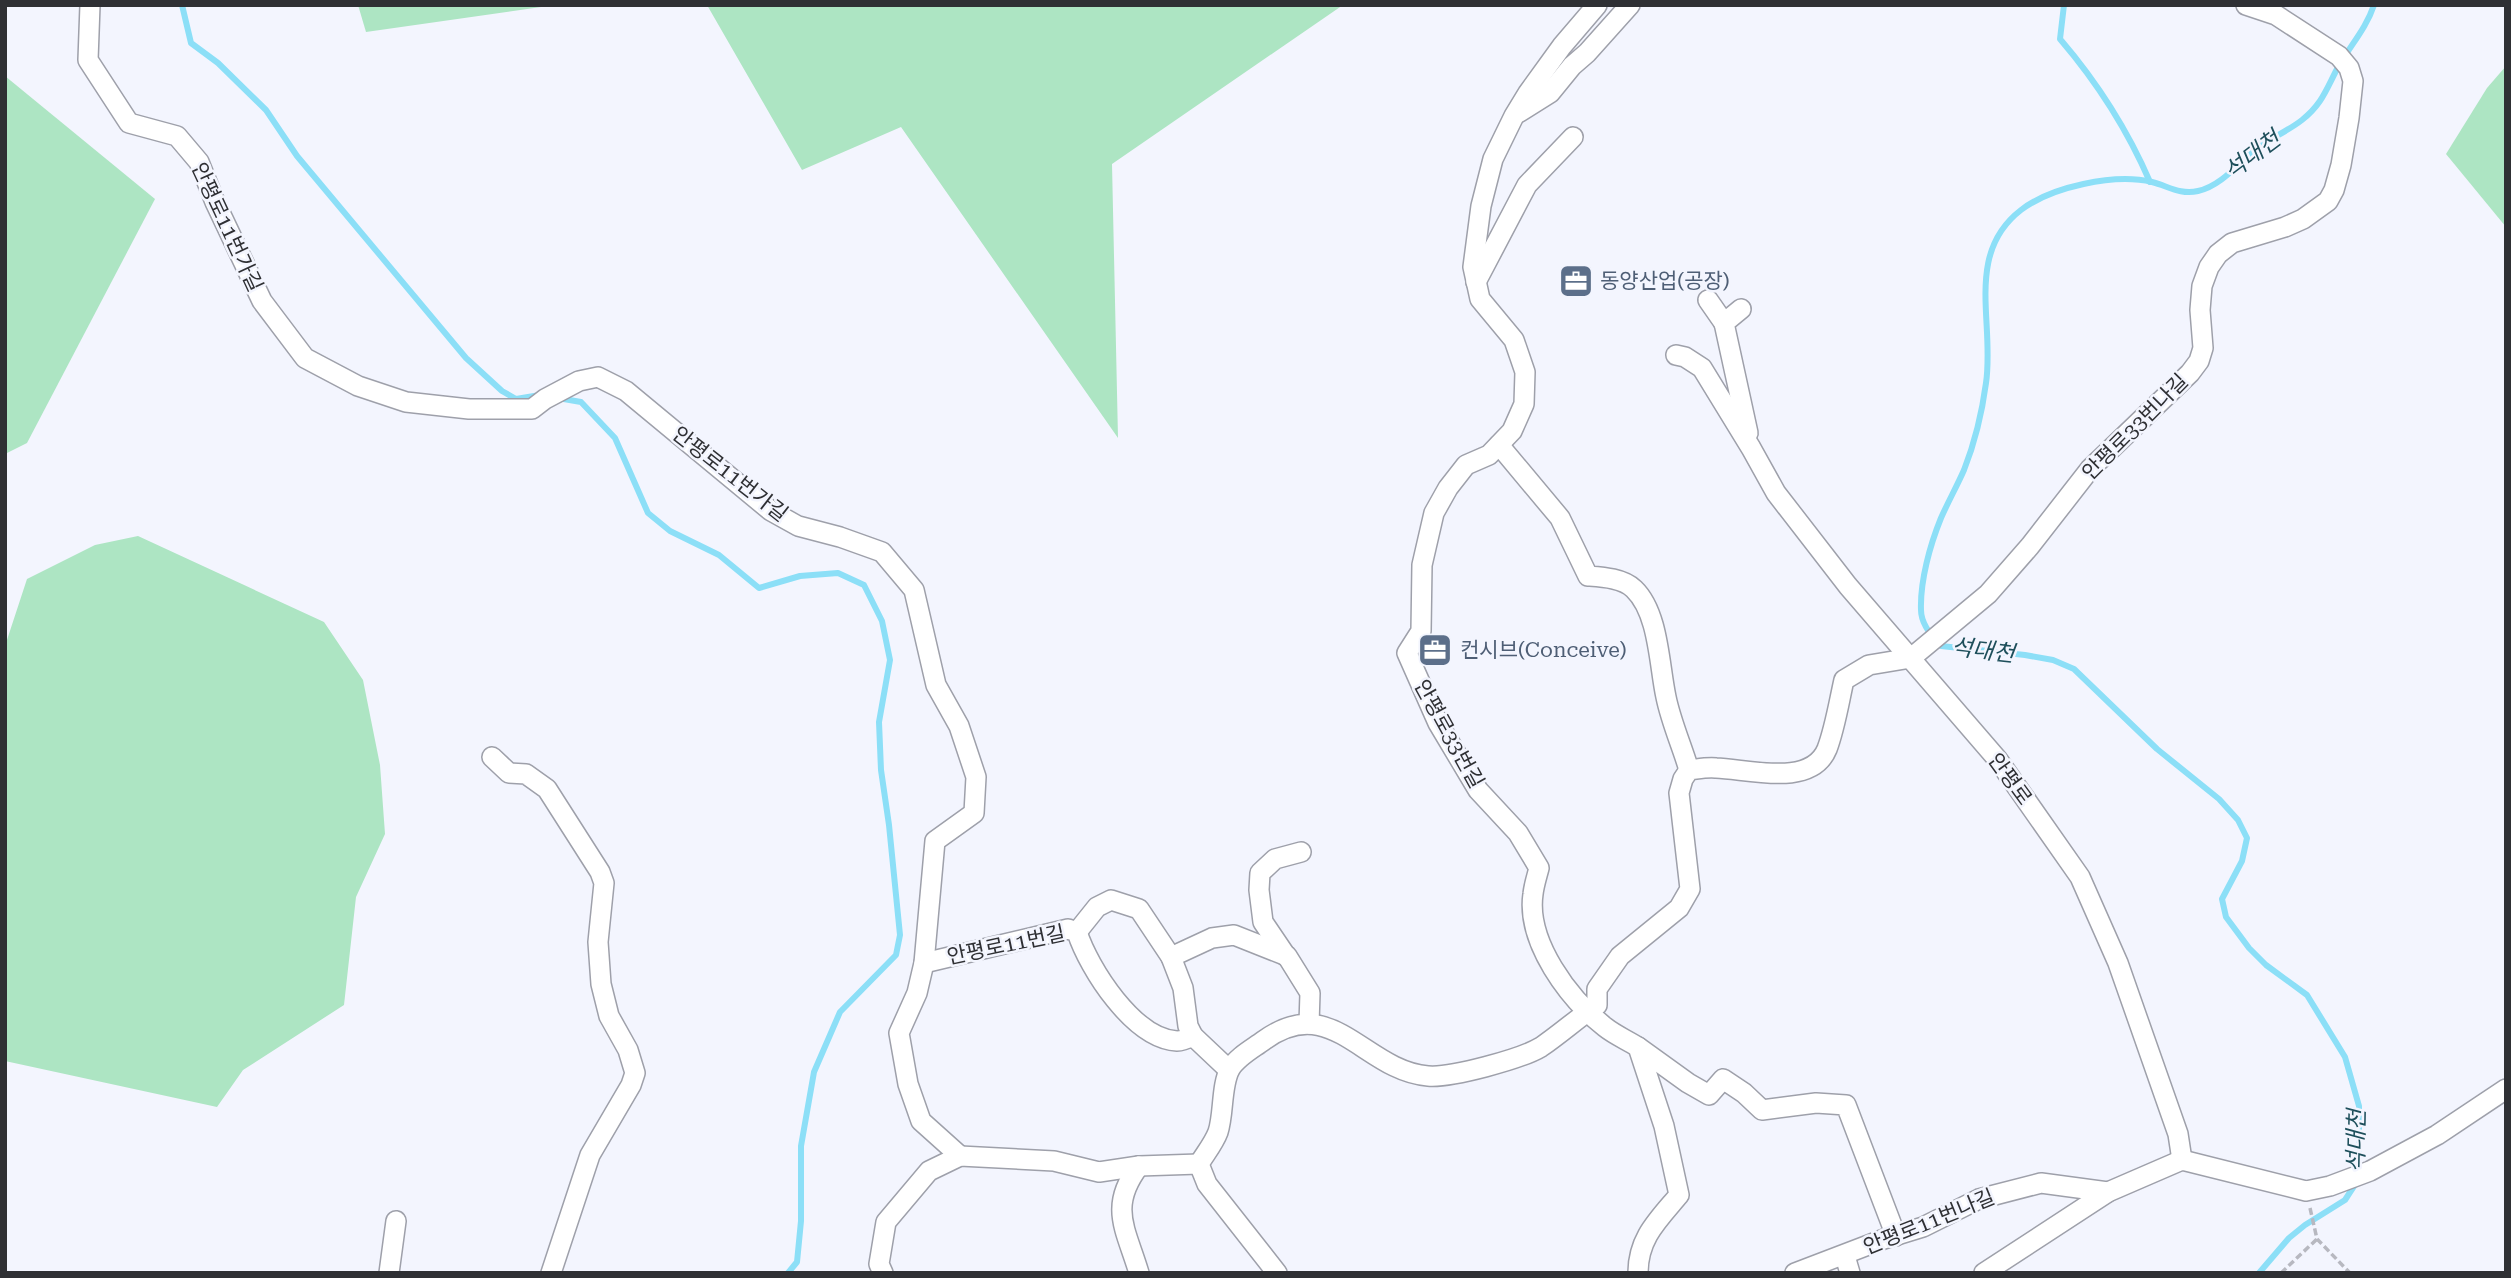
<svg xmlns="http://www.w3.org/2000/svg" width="2511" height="1278" viewBox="0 0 2511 1278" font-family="'Roboto Serif','Noto Sans KR',serif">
<rect width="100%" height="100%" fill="#f3f5fe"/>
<!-- green -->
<g fill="#ade5c3">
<polygon points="358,5 555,5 366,32"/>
<polygon points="707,5 1343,5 1112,164 1118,438 901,127 802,170"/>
<polygon points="2506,66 2506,227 2446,154 2487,88"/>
<polygon points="5,76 155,199 27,443 5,454"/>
<polygon points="138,536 324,622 363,680 380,765 385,834 356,897 344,1005 243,1070 217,1107 5,1061 5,646 27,579 95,545"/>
</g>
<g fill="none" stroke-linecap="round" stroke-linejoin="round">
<!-- stream -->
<g stroke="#8cdff7" stroke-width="6">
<polyline points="182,5 191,43 218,63 266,110 297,156 466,358 502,391 516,399 540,395"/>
<path d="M2064,5L2060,39C2096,81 2128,131 2150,182"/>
<polyline points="558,398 581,402 615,438 648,513 670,531 719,555 759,588 800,576 838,573 864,585 882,621 890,660 879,722 881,770 889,825 900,935 896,955 840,1012 814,1072 801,1146 801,1221 797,1262 788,1273"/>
<path d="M2359,1173V1106L2345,1057L2307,995L2266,965L2249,948L2226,917L2222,899L2242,861L2247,838L2238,820L2219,799L2157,749L2074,669L2053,660L2025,655L1941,646C1932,637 1921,624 1921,610C1920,581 1930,545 1941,518C1948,502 1957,486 1964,470C1975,442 1982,413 1986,383C1995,323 1964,254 2021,210C2051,187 2114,173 2152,182C2168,186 2180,195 2198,191C2221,186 2239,163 2257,148C2271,138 2288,131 2302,120C2322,104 2326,90 2337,69C2349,47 2366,29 2374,5"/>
<polyline points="2259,1273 2289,1238 2305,1225 2345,1200 2356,1183"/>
</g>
<!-- minor casing -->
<g stroke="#9ea0aa" stroke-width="22">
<g id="minor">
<polyline points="90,5 88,60 129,123 177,136 199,162 215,202 262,301 305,358 358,386 406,402 469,409 532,409 545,399 579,381 598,377 626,391 771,511 798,526 840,537 882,552 914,590 936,685 959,726 976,777 974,813 935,841 924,963 917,993 899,1033 908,1084 921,1121 960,1156"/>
<path d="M1597,5L1562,46L1528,93L1514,116L1493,159L1481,206L1473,267L1480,299L1514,340L1525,372L1524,404L1512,431L1489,455L1466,465L1448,488L1434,513L1422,565L1421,631L1407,653L1438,723L1478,790L1518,833L1539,868C1537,876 1534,885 1533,894C1526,942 1569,999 1605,1027C1615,1035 1627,1040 1638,1047L1664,1126L1679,1195C1658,1220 1638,1238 1638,1273"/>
<polyline points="1518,113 1550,93 1572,66 1587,53 1630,5"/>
<polyline points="1476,282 1527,185 1573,137"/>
<polyline points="1708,300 1724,323"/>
<polyline points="1741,309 1724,323 1748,433"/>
<polyline points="1676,355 1685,357 1702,368 1751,448 1776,493 1848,586 1998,760 2080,877 2118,963 2178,1134 2182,1160"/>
<path d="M1499,445L1560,518L1588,576C1602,577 1623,578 1634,589C1659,613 1659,665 1666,697C1671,722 1682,746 1689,770"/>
<polyline points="492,757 509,773 526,774 547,789 600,872 604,883 598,942 601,984 609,1016 628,1050 635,1073 631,1085 590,1155 551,1273"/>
<polyline points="1077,932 1097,907 1111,900 1139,909 1171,957 1183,988 1188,1026 1193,1036"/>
<polyline points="1286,956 1263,922 1259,890 1260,873 1275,859 1301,852"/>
<polyline points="1171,957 1212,938 1234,935 1287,956 1310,993 1309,1024"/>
<path d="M924,963L1068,929L1077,932C1089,969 1134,1039 1177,1041C1182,1041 1189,1038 1193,1036L1229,1070"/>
<polyline points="1638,1047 1688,1083 1709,1095 1723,1079 1744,1093 1762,1110 1816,1103 1846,1105 1896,1236"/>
<path d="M1139,1166C1108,1207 1126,1229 1139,1273"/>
<polyline points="1845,1256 1850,1273"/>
<polyline points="389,1273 396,1221"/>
<polyline points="883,1273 879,1264 886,1222 929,1171 960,1156 1054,1161 1099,1172 1139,1166 1199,1164"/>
<path d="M1277,1273L1207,1184L1199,1164C1205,1154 1214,1143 1218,1132C1224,1114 1221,1085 1230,1069C1237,1057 1252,1049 1263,1041C1332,990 1364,1071 1428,1076C1451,1078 1521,1059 1541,1047C1560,1034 1578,1018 1597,1005V989L1620,956L1679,908L1690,889L1679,793L1683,779L1689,770C1698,769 1707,767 1716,768C1748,769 1811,788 1827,749C1835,728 1839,702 1844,680L1869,665L1911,658L1988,594L2030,546L2090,469L2190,373L2199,361L2203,348L2200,310L2202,286L2209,267L2218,254L2232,243L2285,227L2303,219L2328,201L2334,190L2341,165L2349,118L2353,81L2349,68L2339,56L2276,15L2246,5"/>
<polyline points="1795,1273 1884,1239 1923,1227 1979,1199 2041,1183 2108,1192"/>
<polyline points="1984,1273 2108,1192 2182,1160 2306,1191 2330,1186 2370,1171 2437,1135 2506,1089"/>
</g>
</g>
<!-- path -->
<g stroke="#b7b8c0" stroke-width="3.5" stroke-dasharray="7 3.5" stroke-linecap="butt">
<polyline points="2310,1208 2317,1239 2350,1273"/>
<polyline points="2281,1273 2317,1239"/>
</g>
<!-- minor -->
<use href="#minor" stroke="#fff" stroke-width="19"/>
</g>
<!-- icons -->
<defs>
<g id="office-square" transform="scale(1.75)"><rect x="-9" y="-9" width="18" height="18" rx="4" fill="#5c6f8a" stroke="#f3f5fe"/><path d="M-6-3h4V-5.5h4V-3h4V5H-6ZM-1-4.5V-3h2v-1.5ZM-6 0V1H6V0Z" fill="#fff"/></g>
</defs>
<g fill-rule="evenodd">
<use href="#office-square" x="1576" y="281"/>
<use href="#office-square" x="1435" y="650"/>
</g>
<g text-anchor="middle" stroke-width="5" stroke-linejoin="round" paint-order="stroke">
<!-- street labels -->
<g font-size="21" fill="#2f3034" stroke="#f3f5fe">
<text transform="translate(227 227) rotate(65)" y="7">안평로11번가길</text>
<text transform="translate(2135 427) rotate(-45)" y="7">안평로33번나길</text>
<text transform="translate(730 474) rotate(38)" y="7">안평로11번가길</text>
<text transform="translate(1449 734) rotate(61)" y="7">안평로33번길</text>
<text transform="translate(2010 779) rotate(54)" y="7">안평로</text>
<text transform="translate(1006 945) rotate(-12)" y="7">안평로11번길</text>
<text transform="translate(1929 1222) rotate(-22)" y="7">안평로11번나길</text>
</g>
<!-- service labels -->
<g font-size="21" fill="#4e5e75" stroke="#f3f5fe" text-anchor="start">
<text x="1600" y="288">동양산업(공장)</text>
<text x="1460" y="657">컨시브(Conceive)</text>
</g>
<!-- water labels -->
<g font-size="23" font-style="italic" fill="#1e4f5b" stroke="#f3f5fe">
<text transform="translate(2252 155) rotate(-37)" y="8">석대천</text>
<text transform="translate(1983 650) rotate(7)" y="8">석대천</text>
<text transform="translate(2356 1141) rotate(-89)" y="8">석대천</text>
</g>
</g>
<!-- border -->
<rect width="2511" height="1278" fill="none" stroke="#2f3034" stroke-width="14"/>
</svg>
